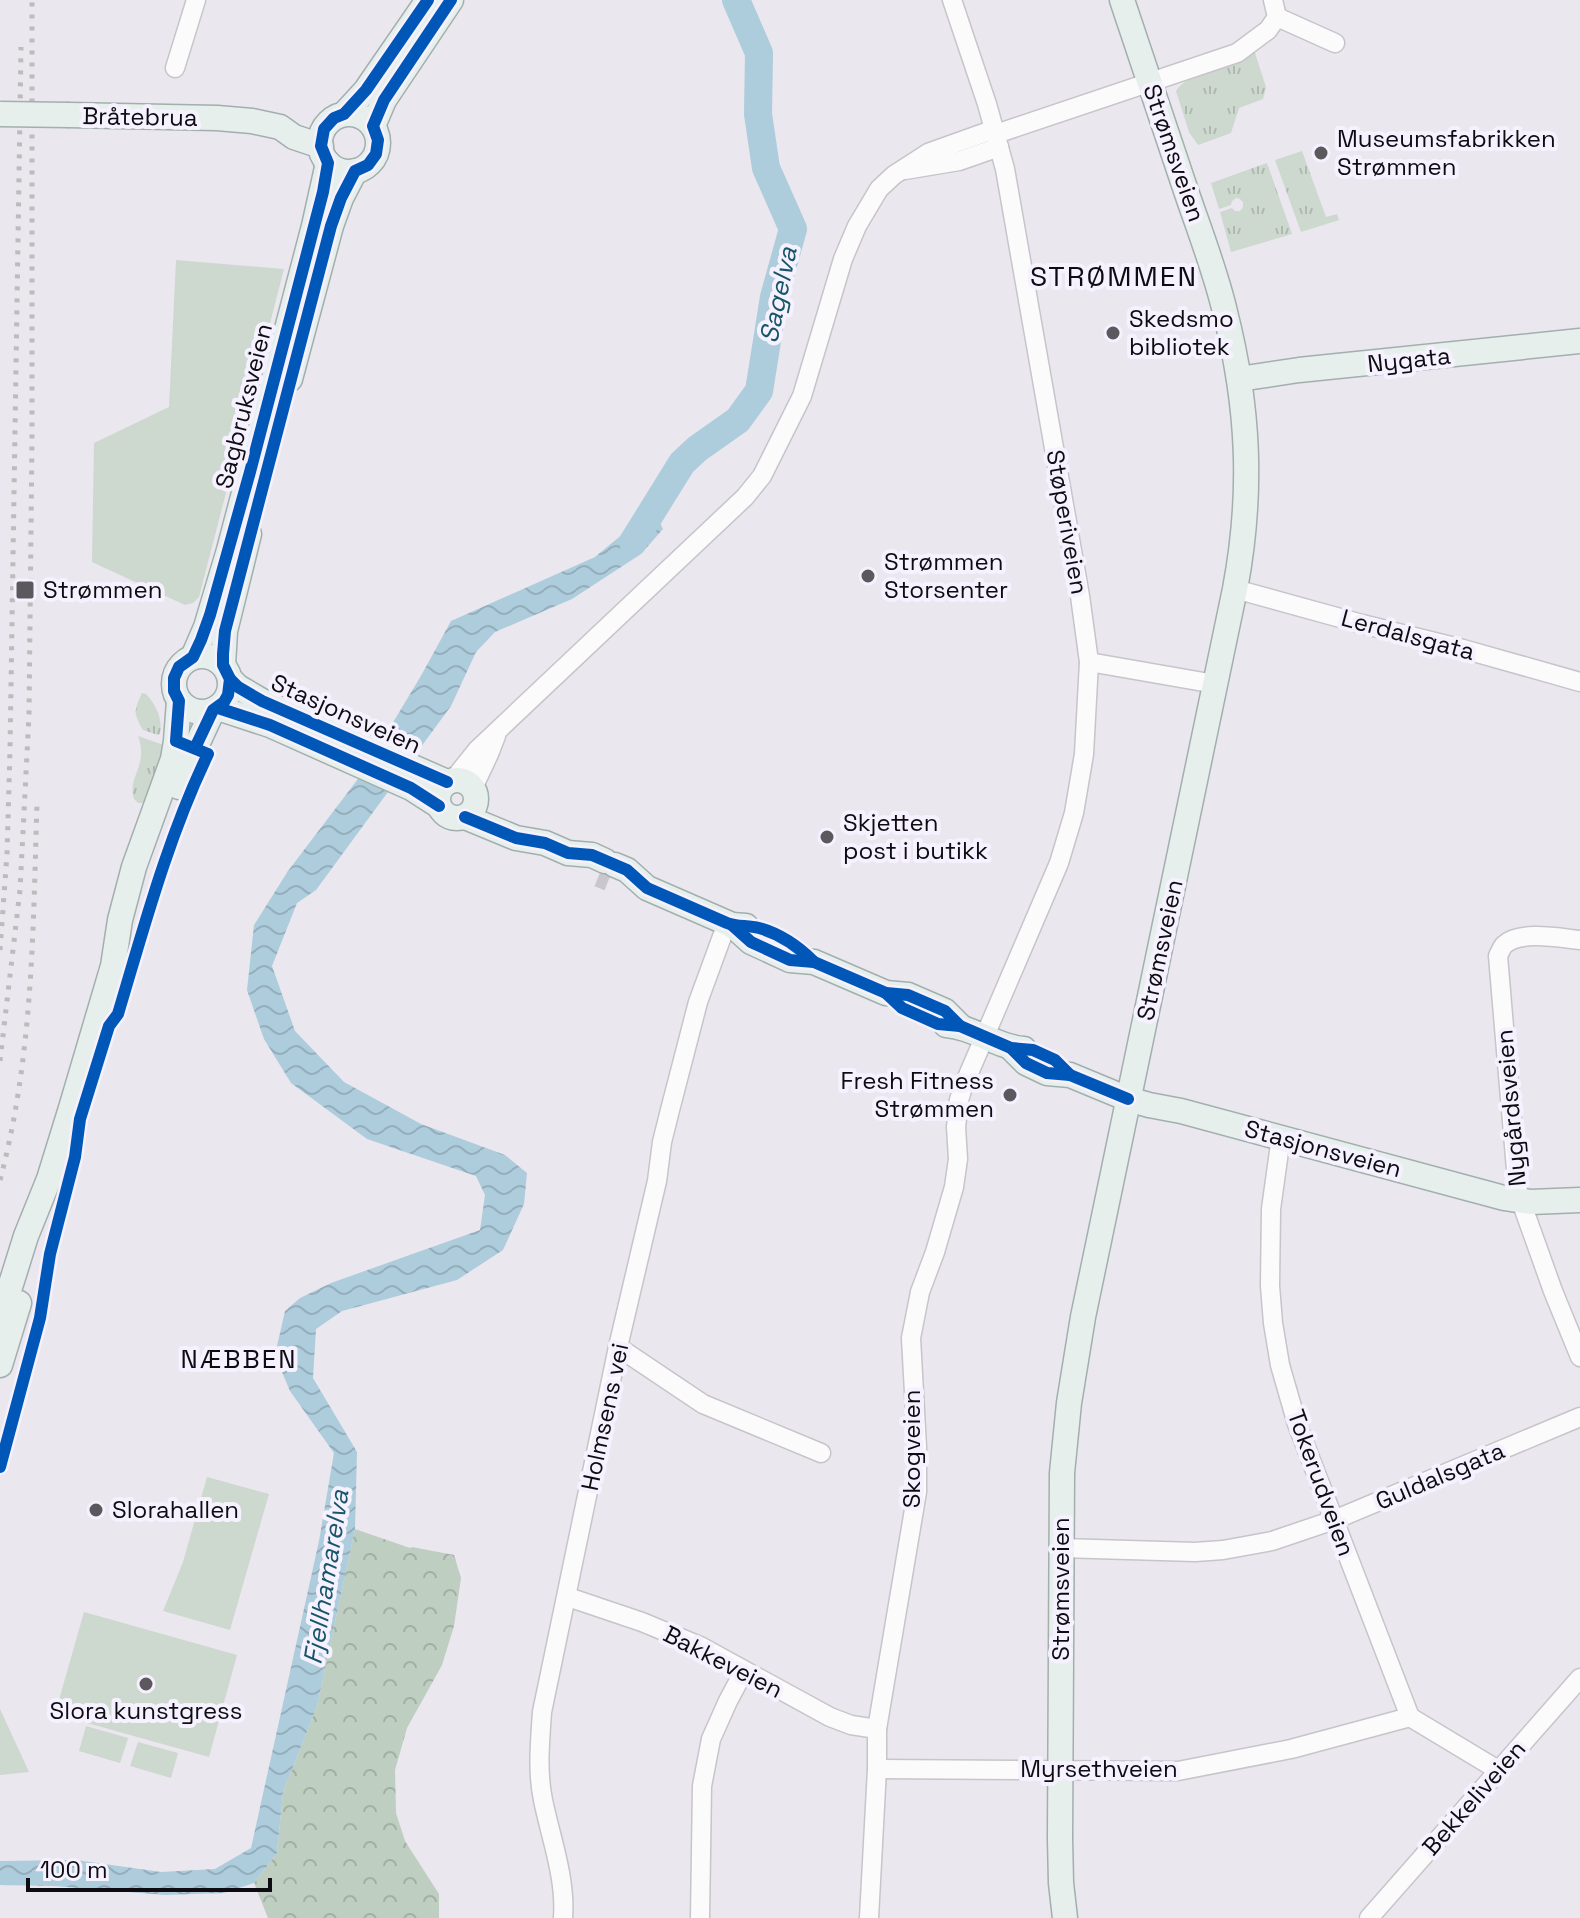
<svg xmlns="http://www.w3.org/2000/svg" width="1580" height="1918" viewBox="0 0 1580 1918" font-family="'Space Grotesk',sans-serif">
<defs>
<pattern id="grass-tufts" width="24" height="20" patternUnits="userSpaceOnUse" patternTransform="scale(2)"><rect width="24" height="20" fill="#cdd8cf"/><path d="M3 7l-1-3M5 7V3M7 7l1-3M15 17l-1-3M17 17v-4M19 17l1-3" fill="none" stroke="#afb8b1"/></pattern>
<pattern id="forest-crowns" width="20" height="18" patternUnits="userSpaceOnUse" patternTransform="scale(2)"><rect width="20" height="18" fill="#becec0"/><path d="M2 6a3 3 0 1 1 6 0M12 15a3 3 0 1 1 6 0" fill="none" stroke="#a2b0a4"/></pattern>
<pattern id="water-waves" width="16" height="10" patternUnits="userSpaceOnUse" patternTransform="scale(2)"><rect width="16" height="10" fill="#adccdc"/><path d="M0 5q4-4 8 0t8 0" fill="none" stroke="#94aebc"/></pattern>
</defs>
<rect width="100%" height="100%" fill="#eae7ee"/>
<!-- grass -->
<g fill="url(#grass-tufts)">
<path d="M1254,50L1266,87L1263,99L1239,108L1231,133L1198,145L1189,132L1176,91C1186,74 1235,59 1254,50Z"/>
<polygon points="1302,151 1326,217 1337,214 1339,220 1301,232 1275,160"/>
<polygon points="1267,163 1292,234 1231,252 1220,212 1232,208 1235,211 1240,211 1243,207 1243,202 1240,199 1236,198 1232,201 1231,205 1219,209 1211,183"/>
<path d="M142,693L146,694C156,705 163,719 160,734L158,735L143,730C133,713 134,710 142,693Z"/>
<path d="M138,736L169,747L145,803H138L134,799C127,776 149,766 138,736Z"/>
</g>
<!-- forest -->
<polygon fill="url(#forest-crowns)" points="355,1529 410,1548 412,1547 454,1555 461,1578 454,1626 442,1665 407,1728 395,1770 396,1813 405,1841 439,1894 439,1918 268,1918 254,1883 277,1853 283,1792 317,1706"/>
<!-- park -->
<g fill="#cdd8cf">
<polygon points="176,260 284,269 199,597 193,603 185,605 92,562 94,443 169,407"/>
<polygon points="207,1477 269,1494 230,1630 163,1611 183,1562"/>
<polygon points="84,1612 237,1655 209,1757 55,1714"/>
<polygon points="0,1709 29,1772 0,1775"/>
<polygon points="86,1726 128,1738 120,1763 79,1751"/>
<polygon points="138,1742 178,1753 171,1778 130,1766"/>
</g>
<!-- water -->
<polygon fill="url(#water-waves)" points="653,509 663,529 641,554 572,599 495,632 476,652 451,706 316,890 297,903 272,966 295,1031 344,1082 421,1124 505,1155 527,1173 524,1204 503,1250 457,1280 342,1311 316,1329 313,1378 357,1452 355,1529 317,1706 283,1792 277,1853 254,1883 224,1893 165,1895 54,1886 0,1885 0,1861 76,1860 161,1872 215,1869 251,1848 319,1541 334,1453 290,1391 275,1355 285,1311 300,1298 331,1283 480,1230 485,1195 476,1176 367,1139 291,1083 264,1039 247,990 254,925 288,871 364,771 422,674 451,621 595,557"/>
<g fill="none" stroke-linecap="round" stroke-linejoin="round">
<!-- river -->
<polyline stroke="#adccdc" stroke-width="28" points="633,542 682,463 697,449 738,420 759,391 774,297 793,229 766,168 758,114 759,53 736,0"/>
<!-- major-tunnel -->
<polyline stroke="#c9c6cd" stroke-width="24" stroke-dasharray="24 12" stroke-linecap="butt" points="599,875 609,879"/>
<!-- minor casing -->
<g stroke="#c7c4ca" stroke-width="21">
<g id="minor">
<polyline points="1277,17 1335,43"/>
<polyline points="175,68 196,0"/>
<polyline points="996,134 1237,53 1268,30 1277,17 1273,0"/>
<polyline points="905,170 959,161 999,147"/>
<polyline points="1235,589 1362,624 1463,649 1580,682"/>
<polyline points="1089,662 1215,684"/>
<polyline points="453,780 477,750 745,497 762,476 802,396 843,259 857,226 879,189 894,175 928,153 995,129"/>
<polyline points="473,788 489,754 496,736"/>
<path d="M1580,940C1560,938 1519,930 1504,945C1502,947 1499,954 1498,956L1518,1193L1553,1291L1580,1357"/>
<polyline points="1281,1137 1271,1209 1270,1286 1273,1323 1280,1365 1297,1424 1410,1717 1498,1770"/>
<polyline points="618,1347 703,1404 821,1453"/>
<polyline points="1061,1548 1195,1552 1223,1550 1272,1541 1334,1520 1580,1417"/>
<polyline points="568,1597 642,1622 700,1646 830,1717 851,1725 877,1729"/>
<polyline points="877,1769 1178,1771 1291,1749 1410,1717"/>
<path d="M563,1918C566,1878 551,1839 543,1800C537,1771 540,1742 542,1712L618,1347L657,1181L662,1142L670,1110L698,1002L727,923"/>
<polyline points="700,1918 702,1786 711,1739 728,1701 744,1671"/>
<polyline points="869,1918 877,1769 877,1729 917,1492 917,1447 911,1338 920,1292 935,1252 954,1187 958,1159 956,1127 959,1100 963,1087 1059,863 1074,813 1084,754 1089,662 1080,596 1005,169 987,104 952,0"/>
<polyline points="1369,1918 1580,1678"/>
</g>
</g>
<!-- major casing -->
<g stroke="#a2afae" stroke-width="27">
<g id="major">
<polyline points="344,114 366,90 428,0"/>
<circle cx="349" cy="143" r="29"/>
<polyline points="69,115 217,118 252,121 280,127 294,137 321,146"/>
<polyline points="373,126 384,100 451,0"/>
<polyline points="290,379 331,226 341,198 355,171"/>
<polyline points="1239,379 1299,370 1580,341"/>
<circle cx="202" cy="684" r="28"/>
<polyline points="193,657 206,627 229,550 314,226 328,163"/>
<polyline points="223,665 225,631 249,534"/>
<polyline points="230,679 238,687 262,701 447,782"/>
<polyline points="218,708 270,725 411,788 439,806"/>
<circle cx="457" cy="799" r="19"/>
<polyline points="179,787 187,766 213,710"/>
<polyline points="465,817 516,838 545,843 568,853 592,855 605,861"/>
<polyline points="615,865 627,870 647,888 732,925 746,926"/>
<polyline points="732,925 751,942 790,960 814,962 886,993 908,995 945,1011 960,1026"/>
<path d="M946,1025C974,1027 996,1047 1024,1049"/>
<polyline points="1011,1048 1026,1063 1047,1073 1070,1075 1128,1099 1149,1105 1181,1111 1504,1198 1531,1202 1580,1200"/>
<polyline points="0,1319 26,1236 49,1179 71,1108 113,966 120,920 134,867 173,759 176,741 179,701"/>
<polyline points="0,1365 19,1303"/>
<path d="M1065,1918L1061,1883L1060,1839L1062,1473L1069,1403L1083,1317L1235,589C1253,493 1249,407 1225,312C1215,269 1198,227 1184,185C1163,123 1143,61 1122,0"/>
</g>
</g>
<!-- minor -->
<use href="#minor" stroke="#fcfbfc" stroke-width="18"/>
<!-- major -->
<use href="#major" stroke="#e7efec" stroke-width="24"/>
<!-- rail -->
<g stroke="#bcbcbd" stroke-width="5" stroke-dasharray="4 8" stroke-linecap="butt">
<polyline points="0,950 7,854 10,750 21,47"/>
<polyline points="0,1061 20,890 29,715 32,437 32,0"/>
<path d="M0,1180C33,1057 33,930 37,803"/>
</g>
<!-- major-bridge casing -->
<g stroke="#a2afae" stroke-width="27" stroke-linecap="butt">
<polyline id="major-bridge" points="0,114 69,115"/>
</g>
<!-- major-bridge -->
<use href="#major-bridge" stroke="#e7efec" stroke-width="24"/>
<!-- cycleway casing -->
<g stroke="#f6f1ff" stroke-width="17">
<g id="cycleway">
<polyline points="230,679 238,687 262,701 447,782"/>
<polyline points="218,708 270,725 411,788 439,806"/>
<polyline points="195,748 213,710 224,702 228,695 230,679 223,665 223,654 225,631 331,226 341,198 355,171 368,165 376,154 378,140 373,126 384,100 451,0"/>
<path d="M465,817L516,838L545,843L568,853L592,855L627,870L647,888L727,923C737,927 748,925 759,928C781,934 798,946 814,962"/>
<polyline points="732,925 751,942 790,960 814,962 886,993 908,995 945,1011 960,1026"/>
<polyline points="886,993 902,1008 938,1024 960,1026 1011,1048 1033,1050 1055,1060 1070,1075"/>
<polyline points="1011,1048 1026,1063 1047,1073 1070,1075 1128,1099"/>
<path d="M0,1467L40,1318L50,1254L75,1157L80,1119L109,1026L118,1014C144,927 168,837 208,754L176,741L179,701L174,691V678L179,667L193,657L201,640L210,615L250,472L323,192L328,163L321,146L324,129L334,118L344,114L366,90L428,0"/>
</g>
</g>
<!-- cycleway -->
<use href="#cycleway" stroke="#0057b8" stroke-width="12"/>
</g>
<!-- markers -->
<g fill="#5b595e" stroke="#f6f1ff" stroke-width="3">
<circle cx="1321" cy="153" r="8"/>
<circle cx="1113" cy="333" r="8"/>
<circle cx="868" cy="576" r="8"/>
<rect x="15" y="580" width="20" height="20" rx="4"/>
<circle cx="827" cy="837" r="8"/>
<circle cx="1010" cy="1095" r="8"/>
<circle cx="96" cy="1510" r="8"/>
<circle cx="146" cy="1684" r="8"/>
</g>
<g text-anchor="middle" stroke-width="8" stroke-linejoin="round" paint-order="stroke">
<!-- street labels -->
<g font-size="24" fill="#0e0c10" stroke="#f6f1ff">
<text transform="translate(140 117) rotate(1)" y="8">Bråtebrua</text>
<text transform="translate(1174 153) rotate(71)" y="8">Strømsveien</text>
<text transform="translate(1409 360) rotate(-6)" y="8">Nygata</text>
<text transform="translate(244 406) rotate(-76)" y="8">Sagbruksveien</text>
<text transform="translate(1067 522) rotate(80)" y="8">Støperiveien</text>
<text transform="translate(1408 635) rotate(15)" y="8">Lerdalsgata</text>
<text transform="translate(346 714) rotate(24)" y="8">Stasjonsveien</text>
<text transform="translate(1160 950) rotate(-78)" y="8">Strømsveien</text>
<text transform="translate(1511 1108) rotate(-95)" y="8">Nygårdsveien</text>
<text transform="translate(1323 1149) rotate(15)" y="8">Stasjonsveien</text>
<text transform="translate(605 1417) rotate(-78)" y="8">Holmsens vei</text>
<text transform="translate(912 1449) rotate(-90)" y="8">Skogveien</text>
<text transform="translate(1440 1476) rotate(-23)" y="8">Guldalsgata</text>
<text transform="translate(1321 1483) rotate(70)" y="8">Tokerudveien</text>
<text transform="translate(1061 1589) rotate(-90)" y="8">Strømsveien</text>
<text transform="translate(723 1662) rotate(27)" y="8">Bakkeveien</text>
<text x="1099" y="1777">Myrsethveien</text>
<text transform="translate(1474 1798) rotate(-49)" y="8">Bekkeliveien</text>
</g>
<!-- poi labels -->
<g font-size="24" fill="#0e0c10" stroke="#f6f1ff" text-anchor="start">
<text x="1337" y="147">Museumsfabrikken<tspan x="1337" dy="28">Strømmen</tspan></text>
<text x="1129" y="327">Skedsmo<tspan x="1129" dy="28">bibliotek</tspan></text>
<text x="884" y="570">Strømmen<tspan x="884" dy="28">Storsenter</tspan></text>
<text x="43" y="598">Strømmen</text>
<text x="843" y="831">Skjetten<tspan x="843" dy="28">post i butikk</tspan></text>
<text x="994" y="1089" text-anchor="end">Fresh Fitness<tspan x="994" dy="28">Strømmen</tspan></text>
<text x="112" y="1518">Slorahallen</text>
<text x="146" y="1719" text-anchor="middle">Slora kunstgress</text>
</g>
<!-- water labels -->
<g font-size="26" font-style="italic" fill="#19556a" stroke="#f6f1ff">
<text transform="translate(778 295) rotate(-78)" y="9">Sagelva</text>
<text transform="translate(326 1577) rotate(-81)" y="9">Fjellhamarelva</text>
</g>
<!-- neighbourhood labels -->
<g font-size="26" letter-spacing="2" fill="#0e0c10" stroke="#f6f1ff">
<text x="239" y="1368">NÆBBEN</text>
</g>
<!-- quarter labels -->
<g font-size="28" letter-spacing="2" fill="#0e0c10" stroke="#f6f1ff">
<text x="1114" y="286">STRØMMEN</text>
</g>
</g>
<!-- scale -->
<path d="M28 1878v12h242v-12" fill="none" stroke="#0e0c10" stroke-width="4"/>
<text x="40" y="1878" font-size="24" fill="#0e0c10" stroke="#f6f1ff" stroke-width="6" paint-order="stroke">100 m</text>
</svg>
